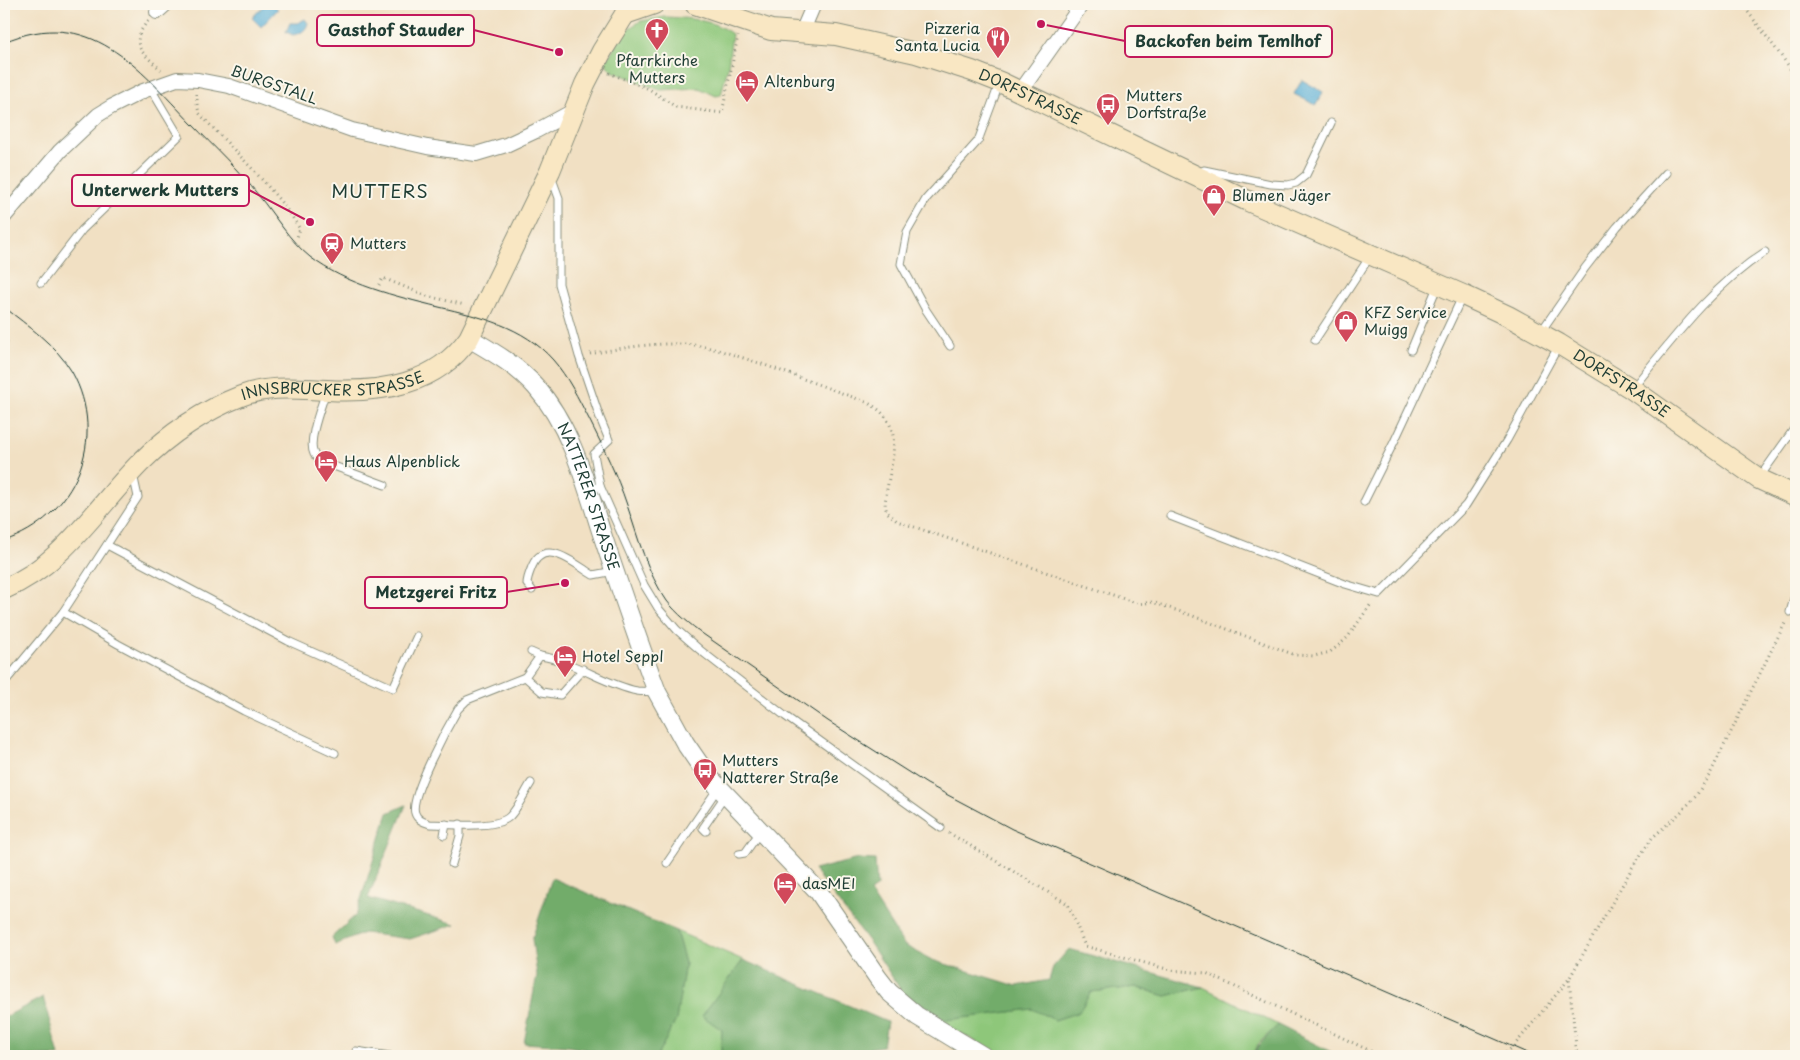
<svg xmlns="http://www.w3.org/2000/svg" width="1800" height="1060" viewBox="0 0 1800 1060" font-family="'Playpen Sans',sans-serif">
<rect width="100%" height="100%" fill="#fbf7ec"/>
<filter id="ink" filterUnits="userSpaceOnUse"><feTurbulence type="fractalNoise" baseFrequency=".02" numOctaves="2"/><feDisplacementMap in="SourceGraphic" scale="10" xChannelSelector="R" yChannelSelector="G"/><feConvolveMatrix kernelMatrix="1 2 1 2 8 2 1 2 1" color-interpolation-filters="sRGB"/></filter>
<filter id="wash" filterUnits="userSpaceOnUse"><feTurbulence type="fractalNoise" baseFrequency=".0096" numOctaves="4" result="noise"/><feDisplacementMap in="SourceGraphic" scale="20" xChannelSelector="R" yChannelSelector="G"/><feGaussianBlur stdDeviation="1.12" result="paint"/><feColorMatrix in="noise" values="0 0 0 0 0 0 0 0 0 0 0 0 0 0 0 0 0 1.4 0 .05"/><feComposite in="paint" operator="in"/></filter>
<g filter="url(#wash)">
<rect width="100%" height="100%" fill="#f1e0c3"/>
<!-- green -->
<g fill="#8ec77a" stroke="#568257">
<path d="M664,17C687,18 713,19 732,34L728,67L721,95L716,96L699,88L660,90L612,71L605,63L624,31L641,21Z"/>
<polygon points="676,931 743,960 703,1015 722,1030 721,1054 713,1056 657,1056 676,1020 685,963"/>
<polygon points="1136,987 1166,996 1203,987 1278,1025 1258,1044 1253,1056 1001,1056 939,1021 1032,1009 1055,1020 1079,1012 1091,992"/>
</g>
<!-- forest -->
<g fill="#72ac6a" stroke="#48744f">
<polygon points="406,805 368,898 456,924 410,939 364,933 335,945 332,937 356,915 388,813"/>
<polygon points="858,859 875,860 877,887 870,892 904,945 932,960 1017,986 1049,980 1053,967 1069,949 1203,987 1166,996 1136,987 1091,992 1079,1012 1055,1020 1032,1009 939,1021 904,995 871,945 814,870"/>
<polygon points="552,878 676,931 685,963 676,1020 657,1056 622,1056 567,1046 524,1043 537,975 532,939"/>
<polygon points="743,960 887,1022 883,1046 870,1048 870,1056 713,1056 721,1054 722,1030 702,1016"/>
<polygon points="43,997 59,1056 4,1056 4,1016 7,1016"/>
<polygon points="1278,1025 1339,1056 1254,1056 1259,1045"/>
</g>
<!-- water -->
<g fill="#5aafd6" stroke="#3c7685">
<polygon points="265,4 272,4 278,9 261,27 252,18"/>
<path d="M305,19L308,23C306,31 301,33 293,35L286,32L290,23H298Z"/>
<polygon points="1302,80 1323,92 1316,105 1294,94"/>
</g>
</g>
<g filter="url(#ink)">
<g fill="none" stroke-linecap="round" stroke-linejoin="round">
<!-- service casing -->
<g stroke="#888e7c" stroke-width="9">
<g id="service">
<polyline points="1201,172 1204,170 1271,184 1288,185 1296,183 1306,175 1331,123"/>
<polyline points="551,176 559,198 559,284 579,356 600,418 609,440 594,454 600,486"/>
<polyline points="41,283 82,230 179,136 151,89"/>
<polyline points="1540,333 1585,268 1617,227 1666,173"/>
<polyline points="1315,340 1371,255"/>
<polyline points="950,346 926,310 901,264 907,232 926,199 978,141 1000,82"/>
<polyline points="1411,350 1437,287"/>
<path d="M1632,389C1672,340 1712,286 1765,252"/>
<path d="M326,391C322,405 307,441 314,454C316,458 319,460 323,462L385,485"/>
<polyline points="1759,478 1796,426"/>
<polyline points="588,491 600,486 644,585 658,608 677,630 700,650 785,716 941,828"/>
<polyline points="1364,502 1394,442 1462,297"/>
<polyline points="1170,516 1345,584 1379,594 1466,505 1507,440 1558,347"/>
<polyline points="107,545 288,641 393,688 417,636"/>
<path d="M532,590L527,584C527,579 529,574 531,569C543,535 575,564 593,575L614,571"/>
<polyline points="63,612 118,644 244,711 335,753"/>
<polyline points="1790,612 1796,592"/>
<polyline points="531,652 540,656"/>
<polyline points="525,677 542,692 560,695 583,669"/>
<polyline points="4,683 63,612 138,497 133,474"/>
<path d="M531,783C524,794 518,808 510,816C497,830 448,824 430,824C424,822 417,820 415,813C409,797 448,726 458,709L467,700L525,677L540,656C575,661 603,684 637,691C643,692 650,691 656,692"/>
<polyline points="706,831 703,828 725,796"/>
<polyline points="444,835 446,824"/>
<polyline points="739,854 745,853 760,832"/>
<polyline points="667,863 718,788"/>
<polyline points="452,864 460,836 460,824"/>
<polyline points="356,1051 390,1056"/>
</g>
</g>
<!-- minor casing -->
<g stroke="#888e7c" stroke-width="16">
<g id="minor">
<polyline points="157,12 166,4"/>
<polyline points="802,32 814,4"/>
<polyline points="1020,92 1082,4"/>
<polyline points="4,217 60,151 98,115 111,107 143,91 177,79 198,80 229,86 352,130 427,147 476,154 506,145 536,131 573,111"/>
</g>
</g>
<!-- tertiary casing -->
<g stroke="#888e7c" stroke-width="20">
<g id="tertiary">
<path id="s1" d="M469,338C493,352 518,366 536,387C571,427 585,481 601,531C619,585 637,638 657,692L685,743L707,775L818,891L878,978L889,992L917,1016L983,1056"/>
</g>
</g>
<!-- secondary casing -->
<g stroke="#888e7c" stroke-width="22">
<g id="secondary">
<path id="s2" d="M695,4L771,30L836,35L916,53L972,71L1000,82L1248,201L1463,295L1508,316L1559,344L1632,389L1759,479L1796,496"/>
<polyline points="625,14 654,4"/>
<path id="s3" d="M4,589C64,564 97,506 141,462C169,434 205,410 241,396C269,385 298,389 327,390C381,393 436,385 469,338L550,171L585,84L602,51L625,14L628,4"/>
</g>
</g>
<!-- path -->
<g stroke="#888e7c" stroke-width="3" stroke-dasharray="1 4" stroke-linecap="butt">
<polyline points="1742,4 1788,65 1796,79"/>
<path d="M148,21C127,46 144,53 161,70"/>
<polyline points="609,73 649,89 676,107 722,113 738,36"/>
<path d="M197,94V104L199,113C233,150 273,186 300,229L297,237"/>
<polyline points="379,285 383,278 427,296 465,305"/>
<polyline points="4,339 10,345"/>
<path d="M590,354C620,348 651,343 681,344C706,344 736,356 759,363C795,376 831,389 866,402C912,424 887,467 885,506L887,512L897,521L1139,604L1152,602L1193,616L1295,655L1314,656L1330,652L1338,646L1348,637L1371,604"/>
<polyline points="949,833 1068,904 1085,946 1170,970 1206,973 1381,1056"/>
<polyline points="1502,1056 1513,1047 1569,979"/>
<polyline points="1577,1056 1569,979 1632,868 1652,838 1680,813 1696,796 1710,774 1786,621"/>
</g>
<!-- service -->
<use href="#service" stroke="#fff" stroke-width="7"/>
<!-- minor -->
<use href="#minor" stroke="#fff" stroke-width="14"/>
<!-- tertiary -->
<use href="#tertiary" stroke="#fff" stroke-width="18"/>
<!-- secondary -->
<use href="#secondary" stroke="#f9e7c3" stroke-width="20"/>
<!-- tram -->
<g stroke="#1f3d34" stroke-width="1">
<path d="M4,42C90,5 138,68 192,124C214,147 239,170 259,196C276,217 289,240 310,257C347,285 395,296 439,307C481,317 523,326 553,360C568,377 578,398 589,419C603,447 617,475 627,505C638,537 647,573 667,601C677,614 690,624 703,634L828,721L927,784L1012,829L1534,1056"/>
<path d="M4,307C28,326 56,345 72,372C109,439 75,518 4,541"/>
</g>
</g>
</g>
<!-- icons -->
<defs>
<g id="church-pin" transform="scale(1.25)"><path d="M0 17L-7.5 6A9.5 9.5 0 1 1 7.5 6Z" fill="#d1495b" stroke="#fbf7ec"/><path d="M-1.2-6h2.4v3.5h3.3v2.4h-3.3V6h-2.4V-.1h-3.3v-2.4h3.3Z" fill="#fff"/></g>
<g id="restaurant-pin" transform="scale(1.25)"><path d="M0 17L-7.5 6A9.5 9.5 0 1 1 7.5 6Z" fill="#d1495b" stroke="#fbf7ec"/><path d="M-5-6h1v4h1v-4h1v4h1v-4h1v5L-1.5 .5V6h-2V.5L-5-1ZM5-6V6H3V1.5H1.5Q1.5-4 5-6Z" fill="#fff"/></g>
<g id="hotel-pin" transform="scale(1.25)"><path d="M0 17L-7.5 6A9.5 9.5 0 1 1 7.5 6Z" fill="#d1495b" stroke="#fbf7ec"/><path d="M-6-4.5h1.5V1H6V5H4.5V3h-9V5H-6ZM-4 0a1.8 1.8 0 1 1 3.6 0ZM.5 0V-2.5h3Q6-2.5 6 0Z" fill="#fff"/></g>
<g id="bus-pin" transform="scale(1.25)"><path d="M0 17L-7.5 6A9.5 9.5 0 1 1 7.5 6Z" fill="#d1495b" stroke="#fbf7ec"/><path d="M-5-6H5V4H4V6H2V4H-2V6H-4V4H-5ZM-3.5-4V0h7V-4ZM-3.5 1.2v1.5H-2V1.2ZM2 1.2v1.5H3.5V1.2Z" fill="#fff"/></g>
<g id="shop-pin" transform="scale(1.25)"><path d="M0 17L-7.5 6A9.5 9.5 0 1 1 7.5 6Z" fill="#d1495b" stroke="#fbf7ec"/><path d="M-5-2.5h2.3a2.7 3.5 0 0 1 5.4 0H5L5.5 6h-11ZM-1.5-2.5h3a1.5 2.3 0 0 0-3 0Z" fill="#fff"/></g>
<g id="station-pin" transform="scale(1.25)"><path d="M0 17L-7.5 6A9.5 9.5 0 1 1 7.5 6Z" fill="#d1495b" stroke="#fbf7ec"/><path d="M-3-6H3Q5-6 5-4V2Q5 4 3 4L4.5 6H3L1.5 4h-3L-3 6H-4.5L-3 4Q-5 4-5 2V-4Q-5-6-3-6ZM-3.5-4v3h7v-3ZM-3.5 1v1.5H-2V1ZM2 1v1.5H3.5V1Z" fill="#fff"/></g>
</defs>
<g fill-rule="evenodd">
<use href="#church-pin" x="657" y="30"/>
<use href="#restaurant-pin" x="998" y="38"/>
<use href="#hotel-pin" x="747" y="82"/>
<use href="#bus-pin" x="1108" y="105"/>
<use href="#shop-pin" x="1214" y="196"/>
<use href="#station-pin" x="332" y="244"/>
<use href="#shop-pin" x="1346" y="322"/>
<use href="#hotel-pin" x="326" y="462"/>
<use href="#hotel-pin" x="565" y="657"/>
<use href="#bus-pin" x="705" y="770"/>
<use href="#hotel-pin" x="785" y="884"/>
</g>
<g text-anchor="middle" stroke-width="4" stroke-linejoin="round" paint-order="stroke">
<!-- poi labels -->
<g font-size="15" fill="#1f3d34" stroke="#fbf7ec" text-anchor="start">
<text x="980" y="34" text-anchor="end">Pizzeria<tspan x="980" dy="17">Santa Lucia</tspan></text>
<text x="657" y="66" text-anchor="middle">Pfarrkirche<tspan x="657" dy="17">Mutters</tspan></text>
<text x="764" y="87">Altenburg</text>
<text x="1126" y="101">Mutters<tspan x="1126" dy="17">Dorfstraße</tspan></text>
<text x="1232" y="201">Blumen Jäger</text>
<text x="350" y="249">Mutters</text>
<text x="1364" y="318">KFZ Service<tspan x="1364" dy="17">Muigg</tspan></text>
<text x="344" y="467">Haus Alpenblick</text>
<text x="582" y="662">Hotel Seppl</text>
<text x="722" y="766">Mutters<tspan x="722" dy="17">Natterer Straße</tspan></text>
<text x="802" y="889">dasMEI</text>
</g>
<!-- street labels -->
<g font-size="15" fill="#1f3d34" stroke="#fbf7ec">
<text transform="translate(274 85) rotate(19)" y="5">BURGSTALL</text>
<text dy="5" stroke="none"><textPath href="#s2" startOffset="350">DORFSTRASSE</textPath></text>
<text dy="5" stroke="none"><textPath href="#s2" startOffset="1008">DORFSTRASSE</textPath></text>
<text dy="5" stroke="none"><textPath href="#s3" startOffset="402">INNSBRUCKER STRASSE</textPath></text>
<text dy="5" stroke="none"><textPath href="#s1" startOffset="206">NATTERER STRASSE</textPath></text>
</g>
<!-- quarter labels -->
<g font-size="18" letter-spacing="1" fill="#1f3d34" stroke="#fbf7ec">
<text x="380" y="198">MUTTERS</text>
</g>
</g>
<!-- callouts -->
<path fill="none" stroke="#c2185b" stroke-width="2" d="M559 52L474 30M1041 24L1125 41M310 222L249 190M565 583L507 592"/>
<g fill="#c2185b" stroke="#fbf7ec" stroke-width="2">
<circle cx="559" cy="52" r="5"/>
<circle cx="1041" cy="24" r="5"/>
<circle cx="310" cy="222" r="5"/>
<circle cx="565" cy="583" r="5"/>
</g>
<g fill="#fbf7ec" stroke="#c2185b" stroke-width="2">
<rect x="317" y="15" width="157" height="31" rx="5"/>
<rect x="1125" y="26" width="207" height="31" rx="5"/>
<rect x="72" y="175" width="177" height="31" rx="5"/>
<rect x="365" y="577" width="142" height="31" rx="5"/>
</g>
<g font-size="16" text-anchor="middle" font-weight="bold" fill="#1f3d34">
<text x="396" y="36">Gasthof Stauder</text>
<text x="1228" y="47">Backofen beim Temlhof</text>
<text x="160" y="196">Unterwerk Mutters</text>
<text x="436" y="598">Metzgerei Fritz</text>
</g>
<!-- margin -->
<rect width="1800" height="1060" fill="none" stroke="#fbf7ec" stroke-width="20"/>
</svg>
